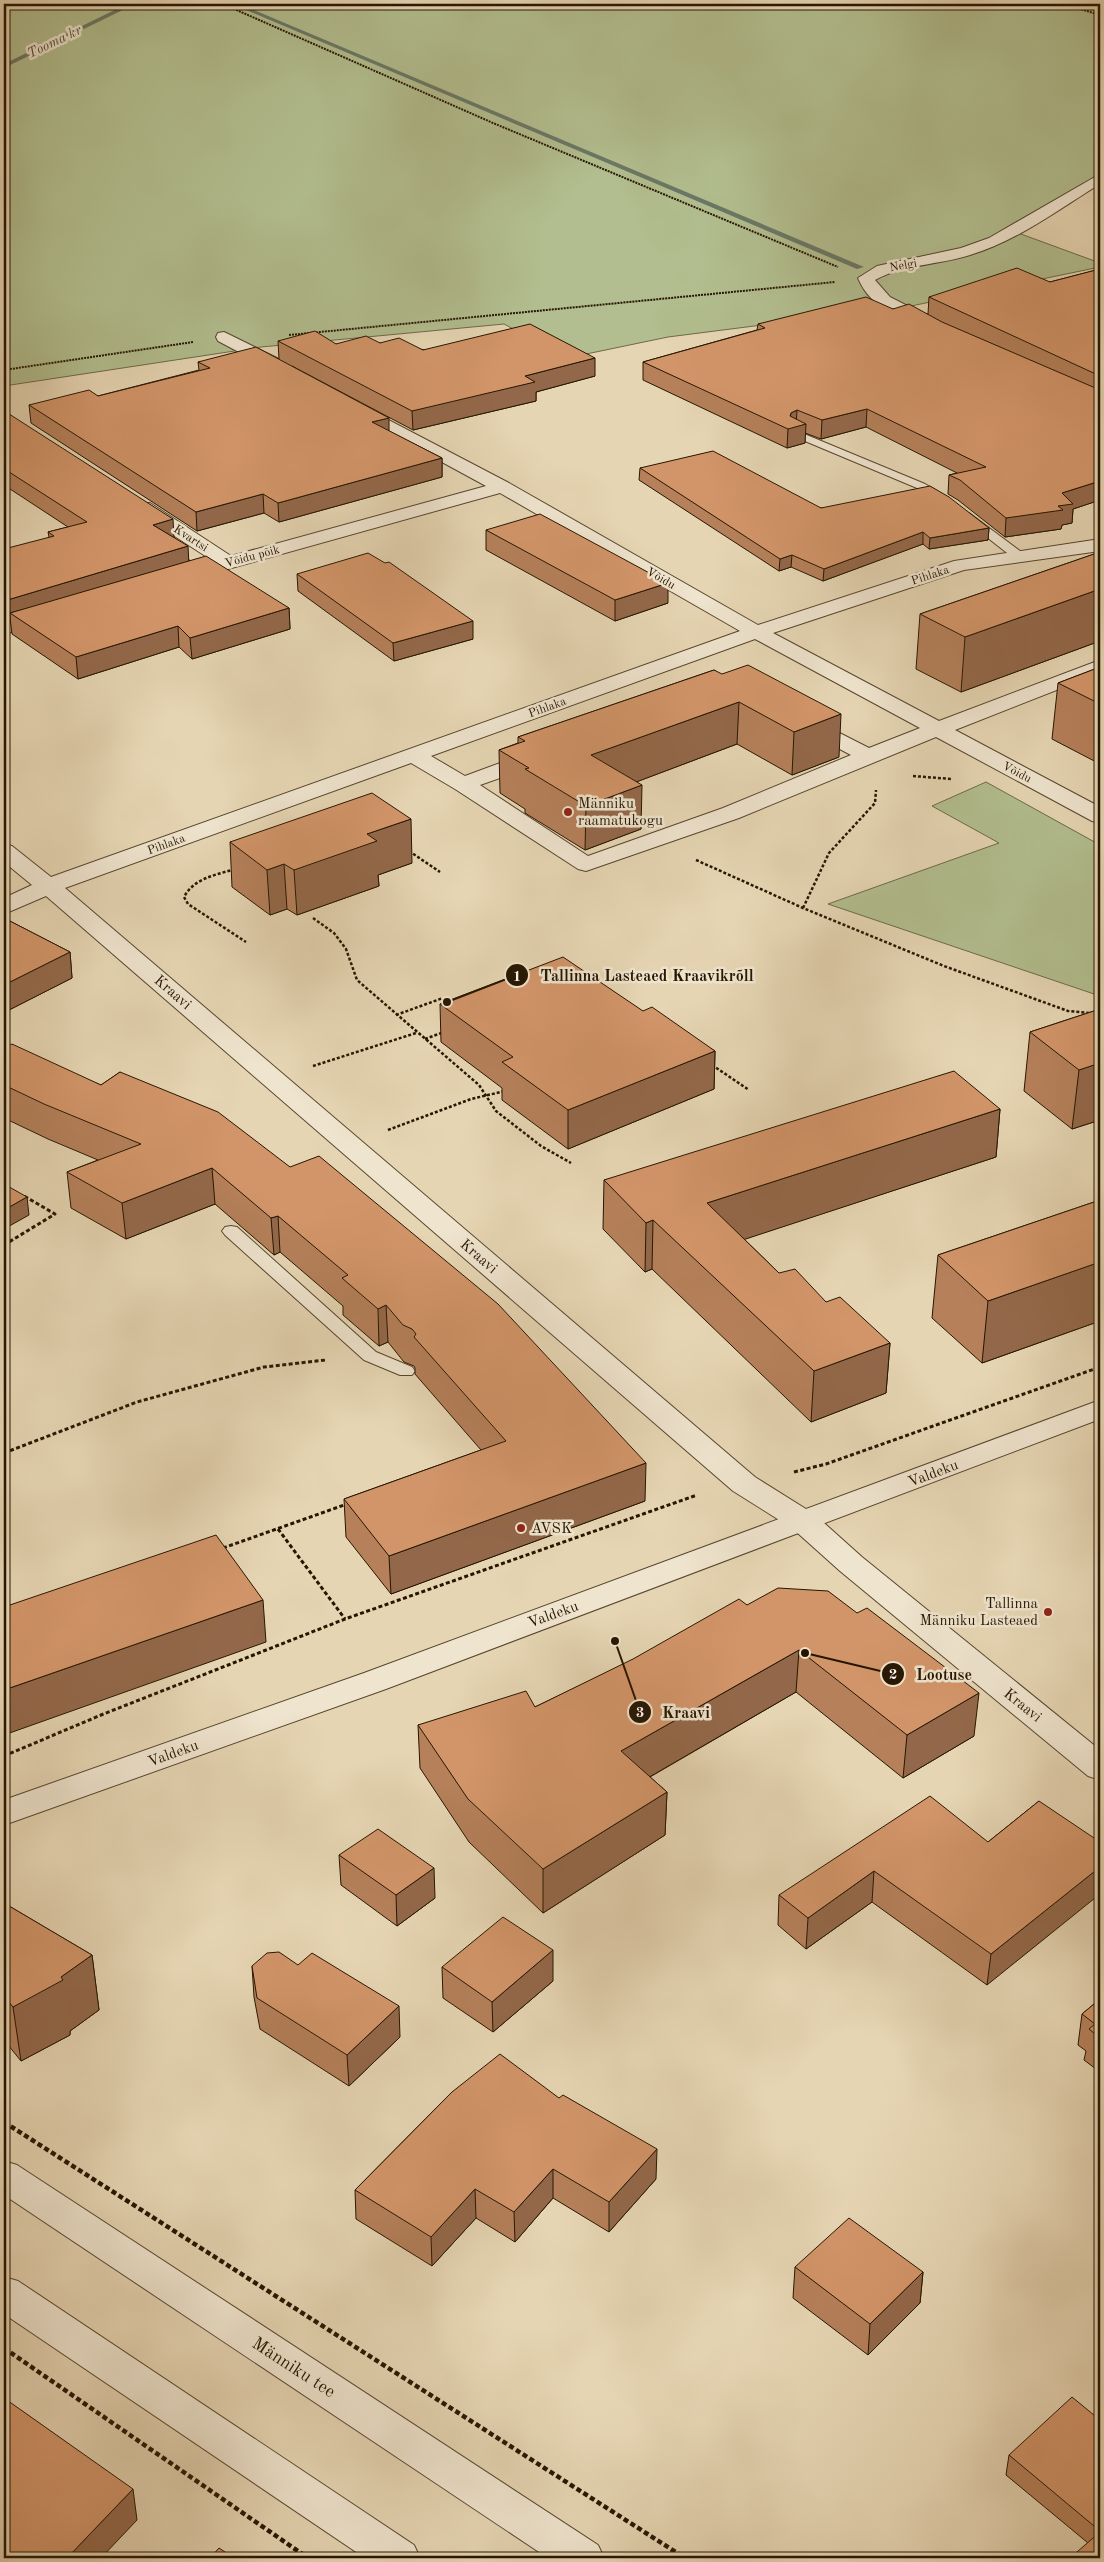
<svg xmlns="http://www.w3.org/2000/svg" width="1104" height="2562" viewBox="0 0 1104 2562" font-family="'Old Standard TT',serif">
<rect width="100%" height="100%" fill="#e6d5b3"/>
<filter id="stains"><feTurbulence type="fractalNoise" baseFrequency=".004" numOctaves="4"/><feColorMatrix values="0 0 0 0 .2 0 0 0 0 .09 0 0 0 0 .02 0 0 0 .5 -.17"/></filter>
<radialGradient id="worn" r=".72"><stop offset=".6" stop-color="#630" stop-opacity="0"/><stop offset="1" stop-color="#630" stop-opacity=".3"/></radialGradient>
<!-- green -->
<g fill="#b2be8f" stroke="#6c6a48">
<polygon points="4,4 1100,4 1100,175 1010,230 1100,263 1100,267 911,306 668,337 567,358 504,324 261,347 4,386"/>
<polygon points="986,782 1100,845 1100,996 828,904 999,843 932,806"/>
</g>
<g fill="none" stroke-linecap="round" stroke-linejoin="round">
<!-- stream -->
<g fill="#6a7866" fill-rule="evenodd">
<polygon points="127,4 135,4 4,68 4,64"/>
<polygon points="232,4 240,4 864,267 857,269"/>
<polygon points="1089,4 1100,4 1100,8 1090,5"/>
</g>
<!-- service casing -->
<g stroke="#56462e" stroke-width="2">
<g id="service">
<polygon points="797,431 925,484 950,499 944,503 940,502 917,488 793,436 791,434"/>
<polygon points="969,513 1024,554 1024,560 1016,560 965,520 965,514"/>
<polygon points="231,1226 237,1227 376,1352 412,1367 415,1371 412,1375 400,1375 364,1360 225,1235 222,1231 225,1227"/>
</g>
</g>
<!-- minor casing -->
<g stroke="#56462e" stroke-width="2">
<g id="minor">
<path d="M1100,174V184C1059,209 1017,241 970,255C939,265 904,264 875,280L890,297L937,321L939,325L937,329C922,332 882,309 871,298C865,292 861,285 858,278L877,266L961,248L989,238Z"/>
<polygon points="224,332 285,362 288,366 285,370 273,370 218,341 216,337 218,333"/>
<path d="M356,403L509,483L758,625L954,561L1100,539V551L964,570L773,633L939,721L1100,660V673L955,730L1100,807V823L1092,821L936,737L739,818L586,871L578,869L455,789L411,763L65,888L755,1477L814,1514L862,1557L1100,1750V1780L1088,1776L840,1571L792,1528L733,1491L46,896L4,914V898L32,885L4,862V844L12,846L51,877L740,631L500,493L192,579H178L175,575L178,571L213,561L136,511L134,507L136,503H150L231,556L486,486L350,412L347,408L350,404ZM755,639L920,728L869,748L814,720L807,718L800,720L796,724L800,728L851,755L723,808L588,856L480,785L543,763L546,758L543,753L535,752L527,753L465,776L431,756Z"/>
<polygon points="48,609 55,611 58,615 55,619 4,634 4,622"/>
</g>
</g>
<!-- tertiary casing -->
<g stroke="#56462e" stroke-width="2">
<g id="tertiary">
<polygon points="1100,1400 1100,1419 386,1689 4,1825 4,1800 364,1673"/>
<polygon points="4,2161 17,2165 598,2545 604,2558 548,2558 4,2195"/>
<polygon points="4,2277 18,2281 414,2545 420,2558 365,2558 4,2314"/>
</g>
</g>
<!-- path-far3 -->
<g stroke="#261601" stroke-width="2" stroke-dasharray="2 1" stroke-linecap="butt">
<polyline points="216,4 232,8 493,123 838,267"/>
<polyline points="1064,4 1100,15"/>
<polyline points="289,335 835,282"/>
<polyline points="4,370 193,342"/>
</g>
<!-- path-far2 -->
<g stroke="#261601" stroke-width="2.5" stroke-dasharray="3 2" stroke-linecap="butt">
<polyline points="913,776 952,779"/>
<polyline points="409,851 440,872"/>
<polyline points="696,860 803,908 944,966 1068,1011 1100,1014"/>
<path d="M235,869C216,875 194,878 184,897L188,904L246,942"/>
<polyline points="803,908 829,853 875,803 876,790"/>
<polyline points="313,918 334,933 346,949 357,980 479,1085 496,1111 541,1146 571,1163"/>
<polyline points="396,1015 443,998"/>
<polyline points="425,1039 444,1032"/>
<polyline points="712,1065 749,1090"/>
<polyline points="313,1066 416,1033"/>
<polyline points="388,1130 471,1099 505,1091"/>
</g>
<!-- path-far1 -->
<g stroke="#261601" stroke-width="3" stroke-dasharray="4 2.5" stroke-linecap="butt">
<polyline points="4,1245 55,1214 24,1196"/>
<polyline points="4,1453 137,1402 264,1367 326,1360"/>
<polyline points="794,1472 826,1464 1100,1367"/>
<polyline points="278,1529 345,1619"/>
<polyline points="223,1548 347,1504"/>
<polyline points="4,1756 101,1715 345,1619 697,1495"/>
</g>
<!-- path -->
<g stroke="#261601" stroke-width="4.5" stroke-dasharray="5 3" stroke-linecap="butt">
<polyline points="4,2122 685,2558"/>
<polyline points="4,2348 308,2558"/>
</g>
<!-- service -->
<use href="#service" fill="#efe4ce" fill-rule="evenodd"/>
<!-- minor -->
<use href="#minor" fill="#efe4ce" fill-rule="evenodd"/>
<!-- tertiary -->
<use href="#tertiary" fill="#efe4ce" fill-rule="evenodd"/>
</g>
<!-- wall -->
<g fill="#b5805a" stroke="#261601">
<polygon points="1100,269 1100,500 1073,509 1072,523 1062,525 1061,529 1005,537 958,500 948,494 949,475 957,473 866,427 821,439 805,433 805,443 787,448 643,380 643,362 757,330 758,324 893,309 928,314 929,297 1050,282"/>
<polygon points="278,341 336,344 380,343 595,376 536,392 536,401 413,430 292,366 389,431 442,458 442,477 279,522 264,513 197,531 31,423 29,405 98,396 199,370 198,362 279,359"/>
<polygon points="4,412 174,538 189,560 289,608 290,629 192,659 179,647 78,679 12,634 10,618 4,620 49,537 48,532 68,527 7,487 4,488"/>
<polygon points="640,468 821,508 989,528 988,540 929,549 923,544 823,581 791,567 779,571 639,480"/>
<polygon points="486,530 668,603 615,621 486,550"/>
<polygon points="1100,552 1100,641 961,692 916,669 920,614"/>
<polygon points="297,574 473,639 394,661 298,591"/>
<polygon points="1100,667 1100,764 1052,739 1058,683"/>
<polygon points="714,670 839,757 792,775 737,744 636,782 641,829 585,850 525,813 525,809 500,793 499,750 518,743 518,737"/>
<polygon points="230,842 412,863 378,875 379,886 297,915 287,909 270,915 232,887"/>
<polygon points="4,918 70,952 72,978 9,1010 4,1008"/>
<polygon points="440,1004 643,1011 715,1051 714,1089 568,1149 502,1100 502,1088 441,1042"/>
<polygon points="1100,1009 1100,1120 1072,1129 1024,1091 1030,1032"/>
<polygon points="4,1048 101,1085 120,1072 645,1501 391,1594 346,1537 344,1499 481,1450 415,1374 415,1368 414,1366 404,1362 388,1342 379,1346 343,1315 343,1306 280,1252 274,1255 215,1204 126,1239 71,1208 67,1172 98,1160 48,1139 4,1118"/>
<polygon points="1000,1109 996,1157 744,1239 779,1273 826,1302 890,1343 886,1393 811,1422 652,1269 645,1272 603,1229 604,1180"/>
<polygon points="1100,1200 1100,1321 982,1363 932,1318 938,1255"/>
<polygon points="747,1605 974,1736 903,1778 796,1692 650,1777 667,1792 665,1835 543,1913 469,1842 420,1768 418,1725 535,1707"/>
<polygon points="1039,1801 987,1985 872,1902 806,1949 778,1925 779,1895 988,1842"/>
<polygon points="339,1855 435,1898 397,1926 341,1885"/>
<polygon points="4,1903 92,1955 99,2010 70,2031 70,2035 21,2061 4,2040"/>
<polygon points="252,1966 400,2037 349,2086 260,2029 254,1997"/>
<polygon points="442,1967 553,1981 493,2032 443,1998"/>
<polygon points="1100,1999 1100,2072 1084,2060 1086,2051 1078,2045 1082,2014"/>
<polygon points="452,2092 656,2179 609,2232 553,2198 515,2242 476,2218 432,2266 356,2219 355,2190"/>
<polygon points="795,2267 923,2272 920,2303 868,2355 793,2298"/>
<polygon points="1100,2420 1100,2558 1088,2543 1006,2475 1009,2455"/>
</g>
<!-- shaded-wall -->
<g fill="#93684a" stroke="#261601">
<polygon points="595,358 595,376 536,392 536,401 413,430 412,411 525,376"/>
<polygon points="867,409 866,427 821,439 822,420"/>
<polygon points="797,410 796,426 806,424 805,443 787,448 788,429 791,413"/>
<polygon points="389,418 389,436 372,422"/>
<polygon points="442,458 442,477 279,522 278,503"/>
<polygon points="4,470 6,470 7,487 4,488"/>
<polygon points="1100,481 1100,500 1073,509 1072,523 1062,525 1061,529 1005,537 1006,518 1062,493"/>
<polygon points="263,494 264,513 197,531 196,512"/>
<polygon points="173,519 174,538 153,525"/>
<polygon points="989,528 988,540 929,549 930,538"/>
<polygon points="923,532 923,544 823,581 824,569"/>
<polygon points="188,546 189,565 10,613 10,618 4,620 4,601"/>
<polygon points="792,555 791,567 779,571 780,559"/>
<polygon points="668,583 668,603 615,621 615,600"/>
<polygon points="1100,589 1100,641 961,692 965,637"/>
<polygon points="289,608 290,629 192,659 190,638"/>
<polygon points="473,621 473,639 394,661 393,643"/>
<polygon points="178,626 179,647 78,679 76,657"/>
<polygon points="739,702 737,744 591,799 591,755"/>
<polygon points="841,714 839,757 792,775 794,732"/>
<polygon points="642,785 641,829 585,850 586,806"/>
<polygon points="411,819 412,863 378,875 379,886 297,915 294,870 367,834"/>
<polygon points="284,864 287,909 270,915 267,870"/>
<polygon points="70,952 72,978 9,1010 6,984"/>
<polygon points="715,1051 714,1089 568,1149 568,1110"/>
<polygon points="1100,1063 1100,1120 1072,1129 1079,1070"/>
<polygon points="1000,1109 996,1157 706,1252 707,1203"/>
<polygon points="212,1168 215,1204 126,1239 122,1203"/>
<polygon points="27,1197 29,1215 4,1229 4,1210"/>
<polygon points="278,1216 280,1252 274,1255 271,1218"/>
<polygon points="653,1220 652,1269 645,1272 646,1223"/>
<polygon points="1100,1262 1100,1321 982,1363 988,1301"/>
<polygon points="386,1305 388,1342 379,1346 378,1309"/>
<polygon points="890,1343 886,1393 811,1422 814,1371"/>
<polygon points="646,1463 645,1501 391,1594 389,1556"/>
<polygon points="263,1600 266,1642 4,1735 4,1690"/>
<polygon points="799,1650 796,1692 620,1794 621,1751"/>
<polygon points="979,1693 974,1736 903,1778 907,1735"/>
<polygon points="667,1792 665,1835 543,1913 543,1869"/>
<polygon points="1100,1867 1100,1894 987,1985 991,1954"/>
<polygon points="434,1868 435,1898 397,1926 396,1895"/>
<polygon points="874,1871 872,1902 806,1949 808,1918"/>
<polygon points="553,1950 553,1981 493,2032 492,2002"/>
<polygon points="92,1955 99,2010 70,2031 70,2035 21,2061 13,2007 61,1977"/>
<polygon points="399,2006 400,2037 349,2086 347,2055"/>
<polygon points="657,2149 656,2179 609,2232 609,2202"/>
<polygon points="553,2169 553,2198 515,2242 514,2212"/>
<polygon points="475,2189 476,2218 432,2266 431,2237"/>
<polygon points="923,2272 920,2303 868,2355 870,2324"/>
<polygon points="133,2489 137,2520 101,2558 67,2558"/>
</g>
<!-- building -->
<g fill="#d29569" stroke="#261601">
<polygon points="1017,268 1050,282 1100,269 1100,376 929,297"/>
<polygon points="866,297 893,309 909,304 942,322 1100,390 1100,481 1062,493 1073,504 1058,506 1063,510 1006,518 960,480 949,475 986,467 867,409 822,420 797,410 791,413 790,416 806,424 788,429 643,362 765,328 758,324"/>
<polygon points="530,324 595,358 525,376 535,382 412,411 278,341 315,331 336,344 366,336 380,343 399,338 423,350"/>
<polygon points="256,347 389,418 372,422 442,458 278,503 263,494 196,512 29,405 89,390 98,396 210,368 198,362"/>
<polygon points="4,412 6,412 173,519 153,525 188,546 4,601 4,549 54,536 48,532 87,522 6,470 4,470"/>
<polygon points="713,451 821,508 930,486 949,497 989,528 930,538 923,532 824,569 792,555 780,559 640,468"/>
<polygon points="540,514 668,583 615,600 486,530"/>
<polygon points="1100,552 1100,589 965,637 920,614"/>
<polygon points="368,553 385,563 389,562 473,621 393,643 297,574"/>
<polygon points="206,556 289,608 190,638 178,626 76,657 10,613"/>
<polygon points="748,665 841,714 794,732 739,702 591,755 642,785 586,806 525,769 529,768 499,750 525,741 518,737 714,670 722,674"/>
<polygon points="1100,667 1100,704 1058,683"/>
<polygon points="372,793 411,819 367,834 377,841 294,870 284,864 267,870 230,842"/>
<polygon points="4,918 70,952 6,984 4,983"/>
<polygon points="563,957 643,1011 652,1007 715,1051 568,1110 502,1062 513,1057 440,1004"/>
<polygon points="1100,1009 1100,1063 1079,1070 1030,1032"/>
<polygon points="12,1044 101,1085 120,1072 218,1112 290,1167 319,1156 498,1304 646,1463 389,1556 344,1499 506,1441 414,1337 416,1334 412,1329 403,1325 386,1305 378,1309 342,1278 348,1275 278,1216 271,1218 212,1168 122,1203 67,1172 141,1144 44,1104 4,1085 4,1048"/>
<polygon points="954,1071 1000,1109 707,1203 779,1273 795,1269 826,1302 840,1297 890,1343 814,1371 653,1220 646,1223 604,1180"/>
<polygon points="4,1184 27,1197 4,1210"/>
<polygon points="1100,1200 1100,1262 988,1301 938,1255"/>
<polygon points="216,1535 263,1600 4,1690 4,1607"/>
<polygon points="778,1588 828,1591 857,1613 867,1608 979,1693 907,1735 799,1650 621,1751 667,1792 543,1869 468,1799 418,1725 526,1691 535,1707 633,1659 739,1599 747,1605"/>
<polygon points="930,1796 988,1842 1039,1801 1100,1842 1100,1867 991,1954 874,1871 808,1918 779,1895"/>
<polygon points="378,1829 434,1868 396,1895 339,1855"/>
<polygon points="4,1903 92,1955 61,1977 63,1980 13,2007 4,1996"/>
<polygon points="503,1917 553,1950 492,2002 442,1967"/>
<polygon points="279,1952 298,1965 312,1953 399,2006 347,2055 257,1998 252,1966 267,1953"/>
<polygon points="1100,1999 1100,2038 1089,2029 1095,2024 1082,2014"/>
<polygon points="500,2054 559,2098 563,2095 657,2149 609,2202 553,2169 514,2212 475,2189 431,2237 355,2190 452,2092"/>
<polygon points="849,2218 923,2272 870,2324 795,2267"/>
<polygon points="1072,2397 1100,2420 1100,2531 1009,2455"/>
<polygon points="4,2398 133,2489 67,2558 4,2558"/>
<polygon points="1100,2532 1100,2558 1070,2558"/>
<polygon points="219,2548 234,2558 210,2558"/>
</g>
<!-- markers -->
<g fill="#8f2418" stroke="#efe4ce" stroke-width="2">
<circle cx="568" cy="812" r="5"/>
<circle cx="521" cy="1528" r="5"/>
<circle cx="1048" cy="1612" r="5"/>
</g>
<g text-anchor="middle" stroke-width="5" stroke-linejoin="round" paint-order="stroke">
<!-- far-street labels -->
<g font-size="12" fill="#261601" stroke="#efe4ce">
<text transform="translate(903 265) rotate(-11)" y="4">Nelgi</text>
<text transform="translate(191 538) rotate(33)" y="4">Kvartsi</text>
<text transform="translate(252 556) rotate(-15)" y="4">Võidu põik</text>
<text transform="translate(930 575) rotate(-18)" y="4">Pihlaka</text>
<text transform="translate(661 578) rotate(30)" y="4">Võidu</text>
<text transform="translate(547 707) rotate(-20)" y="4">Pihlaka</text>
<text transform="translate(1017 772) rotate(28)" y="4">Võidu</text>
<text transform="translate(166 844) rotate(-20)" y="4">Pihlaka</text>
</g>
<!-- far-water labels -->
<g font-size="14" font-style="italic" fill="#4e4f3c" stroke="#efe4ce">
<text transform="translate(54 41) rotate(-26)" y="5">Tooma kr</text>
</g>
<!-- poi labels -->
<g font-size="15" fill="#261601" stroke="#efe4ce" text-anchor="start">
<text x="578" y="808">Männiku<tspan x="578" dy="17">raamatukogu</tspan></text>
<text x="531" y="1533">AVSK</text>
<text x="1038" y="1608" text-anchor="end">Tallinna<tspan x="1038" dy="17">Männiku Lasteaed</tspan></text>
</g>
<!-- street labels -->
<g font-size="15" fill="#261601" stroke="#efe4ce">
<text transform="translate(173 992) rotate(41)" y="5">Kraavi</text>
<text transform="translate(479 1256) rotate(41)" y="5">Kraavi</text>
<text transform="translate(933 1473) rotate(-21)" y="5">Valdeku</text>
<text transform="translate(553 1614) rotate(-20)" y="5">Valdeku</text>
<text transform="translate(1023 1705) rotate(39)" y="5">Kraavi</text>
<text transform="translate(173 1753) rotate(-20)" y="5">Valdeku</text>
</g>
<!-- near-street labels -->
<g font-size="18" fill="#261601" stroke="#efe4ce">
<text transform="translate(294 2367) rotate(33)" y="6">Männiku tee</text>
</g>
</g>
<!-- callouts -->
<path fill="none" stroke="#261601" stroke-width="2" d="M447 1002L517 975M805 1653L893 1674M615 1641L640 1712"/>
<g fill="#261601" stroke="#efe4ce" stroke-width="2">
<circle cx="447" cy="1002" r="5"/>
<circle cx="805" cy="1653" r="5"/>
<circle cx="615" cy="1641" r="5"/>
<circle cx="517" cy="975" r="12"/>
<circle cx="893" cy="1674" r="12"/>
<circle cx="640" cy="1712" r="12"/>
</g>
<g font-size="15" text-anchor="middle" font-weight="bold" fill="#fff">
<text x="517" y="981">1</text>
<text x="893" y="1679">2</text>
<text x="640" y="1717">3</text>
</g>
<g font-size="16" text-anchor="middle" font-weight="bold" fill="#261601" stroke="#efe4ce" stroke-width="5" stroke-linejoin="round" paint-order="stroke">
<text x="647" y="981">Tallinna Lasteaed Kraavikrõll</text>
<text x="944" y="1680">Lootuse</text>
<text x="686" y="1718">Kraavi</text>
</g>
<!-- margin -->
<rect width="1104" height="2562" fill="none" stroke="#e6d5b3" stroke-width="20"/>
<rect x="5" y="5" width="1094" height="2552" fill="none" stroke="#261601" stroke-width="2.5"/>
<rect x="10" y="10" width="1084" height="2542" fill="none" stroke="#261601"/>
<rect width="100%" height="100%" filter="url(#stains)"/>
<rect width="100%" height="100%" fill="url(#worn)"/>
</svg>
